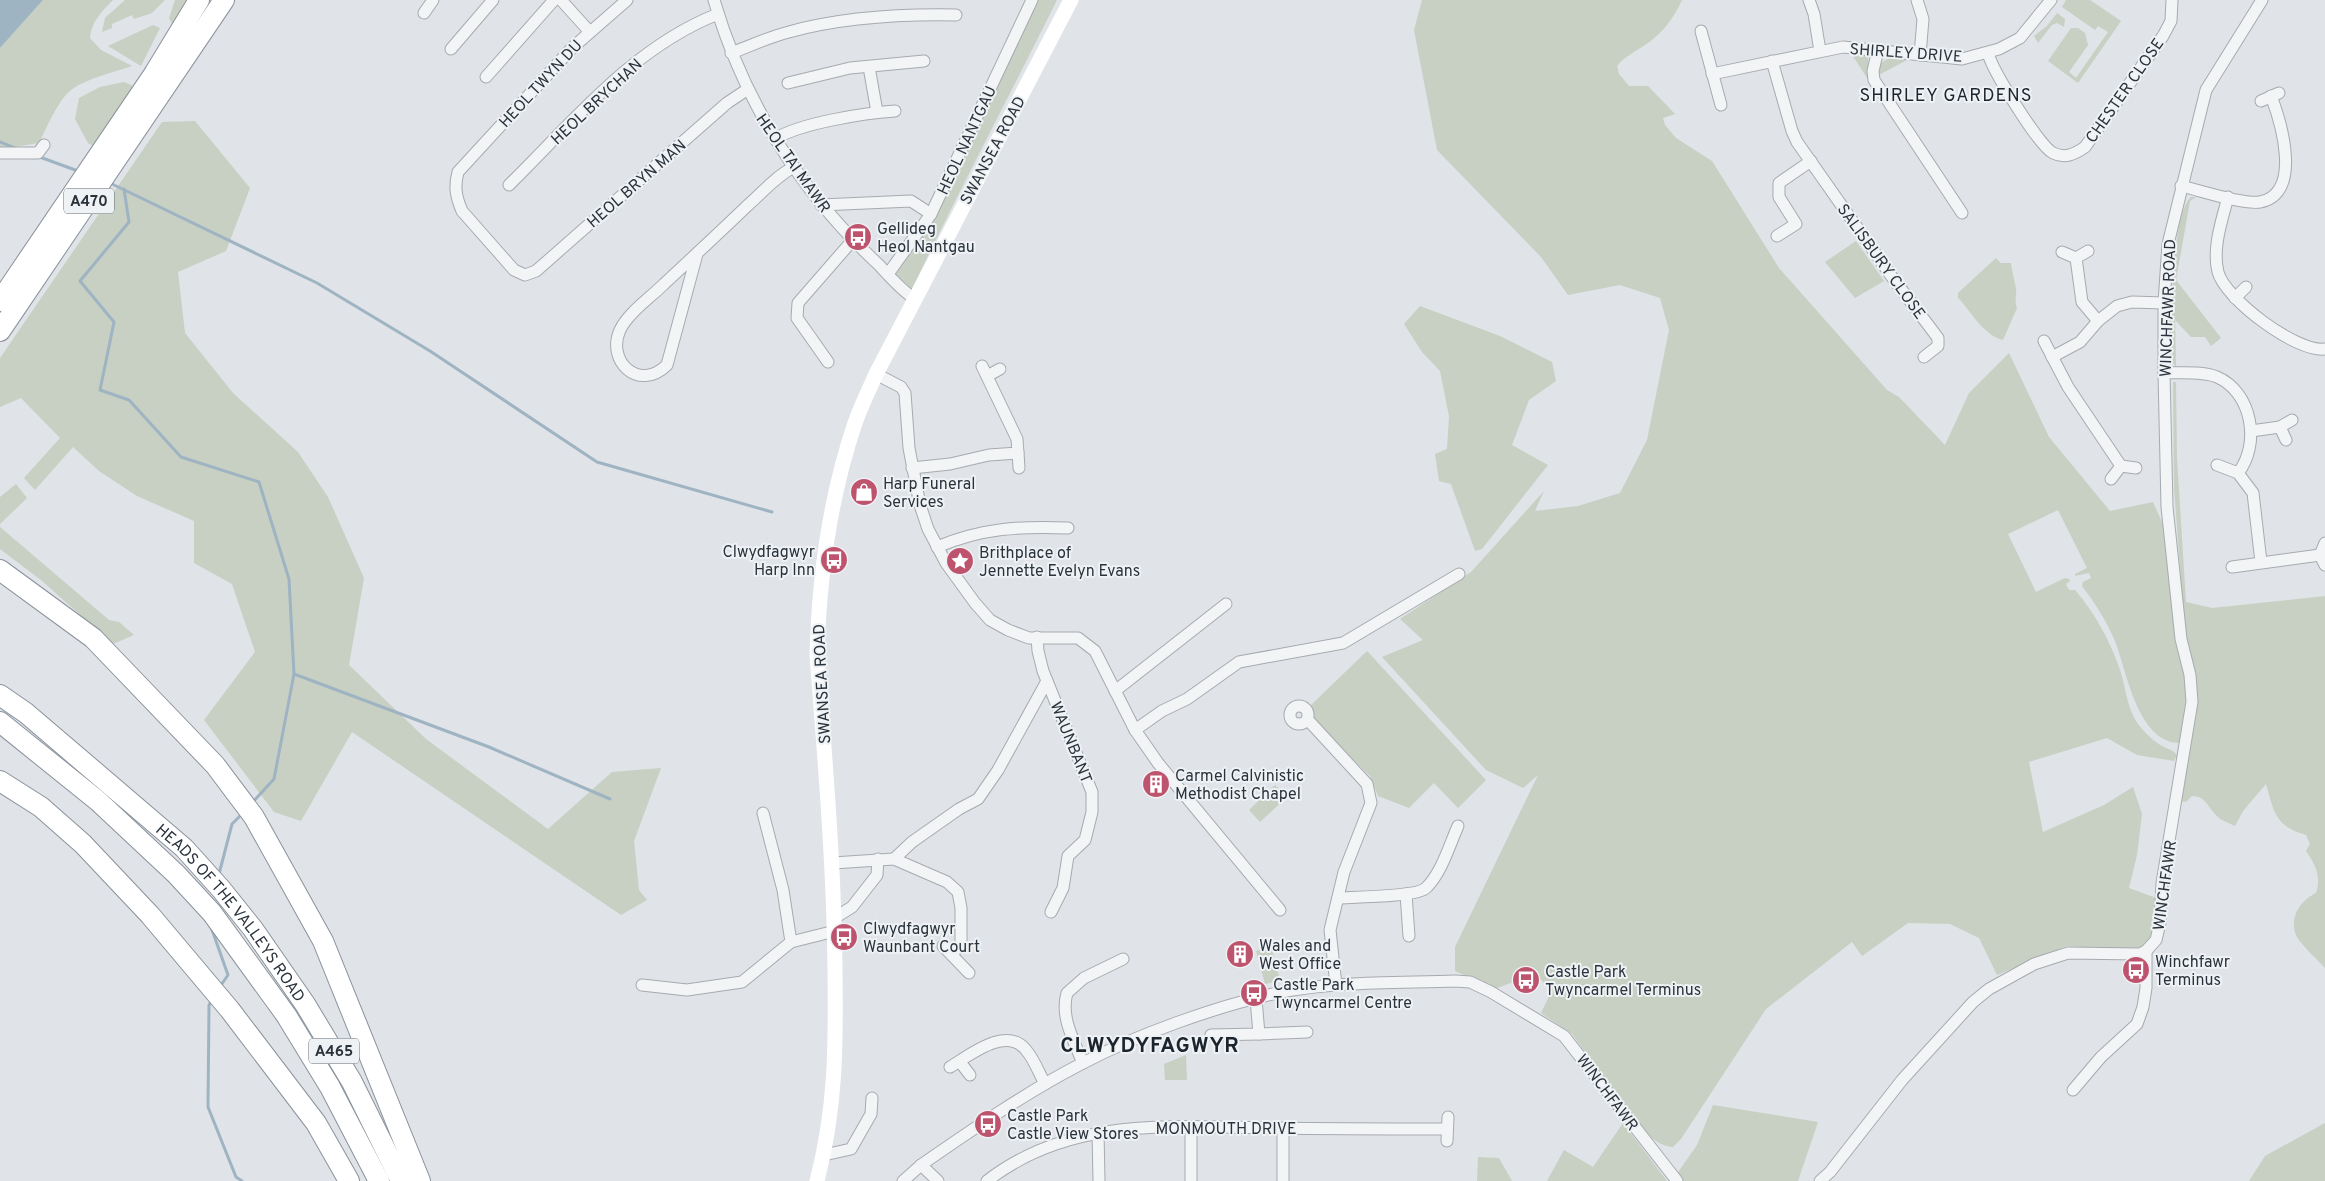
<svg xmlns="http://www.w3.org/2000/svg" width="2325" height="1181" viewBox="0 0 2325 1181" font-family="Overpass,sans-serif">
<rect width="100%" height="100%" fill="#e0e3e7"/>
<!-- green -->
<g fill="#c7d0c2">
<path d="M43,0H113C102,11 91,22 90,38L101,50L132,66C112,73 87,78 71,90C58,100 46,129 39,143L0,149V48Z"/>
<polygon points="125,0 165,0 152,13 134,19 132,15 112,24 112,28 102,32 105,18"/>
<polygon points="175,0 191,0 174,28 169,18"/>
<path d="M1037,0H1057C1009,97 958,192 912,289L895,273L937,209L996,91Z"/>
<path d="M1422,0H1682C1674,18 1662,34 1645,45C1635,52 1625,56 1617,66L1619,74L1629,86H1648L1675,114L1663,118L1665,125L1676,138L1712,161L1779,268L1887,390L1899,397L1945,445L1969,393L2009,353L2049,437L2110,511L2153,502L2165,529L2186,677L2188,695L2182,741L2178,743C2137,740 2127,672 2115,641C2107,622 2095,603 2082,586L2083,582L2091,578L2089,573L2075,576V574L2087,568L2058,510L2008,534L2036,592L2065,578L2069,579L2070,581L2066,584L2069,590H2075C2095,613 2110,641 2120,670C2126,688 2127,709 2138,724C2145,733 2154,742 2164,747C2170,750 2173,750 2177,755L2174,761L2137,755L2107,738L2029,762L2043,832L2104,805L2133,787L2142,814L2137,855L2129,888L2156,898L2151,940L2143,948L2127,950L2066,946L1997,975L1979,938L1950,924L1908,923L1862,956L1852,942L1766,1009L1681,1139L1673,1147C1657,1146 1646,1133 1635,1122L1572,1034L1541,1013L1552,990L1534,974L1495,989L1455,971V947L1538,775L1523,788L1486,770L1382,657L1423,640L1400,619L1471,572L1544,491L1535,511L1578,506L1620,493L1647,440L1669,330L1660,298L1620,285L1568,295L1541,257L1437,150L1414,30Z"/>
<polygon points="2066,0 2090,0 2121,21 2078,83 2048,61 2071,28 2078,28 2085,33 2088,45 2069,72 2076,78 2108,32 2098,26 2095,30 2062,7"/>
<polygon points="2057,13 2065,19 2064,27 2057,23 2052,25 2038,43 2034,36 2047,26"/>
<polygon points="153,25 160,28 141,66 108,46"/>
<polygon points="1851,53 1865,54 1868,56 1869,81"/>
<polygon points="1891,57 1909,59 1877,76 1879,64"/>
<polygon points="124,82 136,87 95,147 88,143 75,119 79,98 100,87"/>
<polygon points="195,121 250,188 226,251 178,272 185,333 233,393 298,452 328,497 364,578 349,665 426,739 548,829 612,772 661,768 634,841 639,890 647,900 621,915 352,732 301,821 274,812 204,720 255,652 232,584 194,563 194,521 137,496 99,471 73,447 35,490 24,478 60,438 21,398 0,407 0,358 162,122"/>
<path d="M2191,197H2196L2190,201L2176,280L2221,338L2211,346L2205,337H2191L2175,320L2176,367L2172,362C2171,332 2170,215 2191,197Z"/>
<polygon points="1856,241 1884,281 1855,298 1825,262"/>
<path d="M1996,258L2001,263H2011C2012,272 2014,279 2016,288C2017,295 2014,300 2017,308L2003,340C1984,336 1971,311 1958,298V293Z"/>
<polygon points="1420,306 1500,336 1552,362 1556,381 1529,400 1512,445 1548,465 1482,549 1475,551 1451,484 1439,481 1435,454 1447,449 1449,416 1440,371 1422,352 1404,324"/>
<path d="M2173,382H2176L2177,458L2186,602L2212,608L2325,596V968C2318,960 2300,944 2296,935C2289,917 2301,900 2316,893C2322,877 2315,864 2306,851L2310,844L2306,835C2275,826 2274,812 2266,784L2243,811L2235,826C2230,823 2221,821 2217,816C2208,808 2206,796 2192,796L2186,802L2181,801L2197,706L2185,635L2174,487Z"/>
<polygon points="16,484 27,498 0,524 0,497"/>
<polygon points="0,527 109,620 119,622 134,635 113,644 41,580 0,549"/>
<polygon points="1367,651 1486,780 1458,808 1434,783 1409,808 1378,796 1370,776 1314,721 1314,712 1310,706"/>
<polygon points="1275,785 1287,797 1260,822 1249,810"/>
<polygon points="1271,946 1280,980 1265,984 1256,951"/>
<polygon points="1186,1055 1187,1080 1165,1080 1164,1064"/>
<polygon points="1713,1105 1818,1122 1798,1181 1684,1181 1676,1175 1697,1145"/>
<polygon points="1623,1123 1667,1181 1547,1181 1564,1150 1593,1167"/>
<polygon points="2325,1123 2325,1181 2249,1181 2265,1156"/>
<polygon points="1478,1157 1499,1158 1512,1181 1477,1181"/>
</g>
<!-- water -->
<polygon fill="#9fb4c3" points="0,0 43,0 0,48"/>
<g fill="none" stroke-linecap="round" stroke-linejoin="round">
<!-- stream -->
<g stroke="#9fb4c3" stroke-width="3">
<polyline points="0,142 17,149"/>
<polyline points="37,156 78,171"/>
<polyline points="110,183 317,283 430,351 597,462 772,512"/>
<polyline points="124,189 129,222 80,281 114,322 100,390 129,400 181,457 259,482 289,579 294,674 274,779 251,804"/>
<polyline points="294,674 489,747 610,799"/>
<polyline points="219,874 232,824 242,814"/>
<polyline points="211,927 228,975 219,988"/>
<polyline points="212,1000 209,1005 208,1107 236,1177 242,1181"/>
</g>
<!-- street casing -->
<g stroke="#a6abb0" stroke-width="13">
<g id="street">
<polyline points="561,0 589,31"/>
<path d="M627,0L572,48L458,172C454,187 456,197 462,211L514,270L525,275L536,271L727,103L748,89"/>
<path d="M714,0C744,102 801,193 879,265C890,277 901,290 915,299"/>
<polyline points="1809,0 1814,14 1820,51"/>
<polyline points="1917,0 1923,19 1920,55"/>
<polyline points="424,13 433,0"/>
<polyline points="1701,31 1721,105"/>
<polyline points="451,49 493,0"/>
<polyline points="1878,50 1873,71 1874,80 1962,213"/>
<path d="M731,53C750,46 769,37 789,32C843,17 900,14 956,15"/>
<path d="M1988,53C1992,70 2039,146 2053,153C2065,159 2075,154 2085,147L2163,36L2171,21L2172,0"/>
<polyline points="1772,61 1792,131 1797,142 1892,277 1938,338 1938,346 1924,357"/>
<polyline points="869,67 877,112"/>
<polyline points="1712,74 1843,47 1962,59 1999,49 2020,38 2051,0"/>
<polyline points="486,77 554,0"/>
<polyline points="788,83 850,68 924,61"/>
<polyline points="2261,101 2279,93"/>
<path d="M775,139C800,123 865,113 895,111"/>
<polyline points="0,153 38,153 44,145"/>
<path d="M509,185C572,123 633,47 718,14"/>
<path d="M2181,186C2199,190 2243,205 2260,202C2303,194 2281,122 2271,96"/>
<path d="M2228,197C2222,220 2212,248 2218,272C2225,299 2297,353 2325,349"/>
<polyline points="821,205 911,201 931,214"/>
<polyline points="1777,236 1796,224 1779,197 1779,183 1811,161"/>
<polyline points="2062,252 2076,258 2082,302 2098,321"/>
<path d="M697,254L667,365C638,393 606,360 620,330C628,313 650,298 664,284C692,258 720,232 747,206C762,193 776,176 794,167"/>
<polyline points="2076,258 2088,251"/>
<polyline points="888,274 931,214 1032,0"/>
<polyline points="2235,298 2246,287"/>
<polyline points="2044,341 2068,387 2121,466"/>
<polyline points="2052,357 2080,342 2098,321 2117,306 2132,302 2164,303"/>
<polyline points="828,362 797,318 798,303 852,241"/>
<path d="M2164,373C2179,373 2203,371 2217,377C2252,392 2261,444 2238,473"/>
<polyline points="876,374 901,387 905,393 909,448 920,505 928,529 946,563 975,603 990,620 1008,630 1029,638 1078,638 1095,651 1135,730 1158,763 1280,910"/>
<polyline points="987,376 1000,369"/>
<polyline points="2280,427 2286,440"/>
<polyline points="2251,431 2280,427 2292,420"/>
<polyline points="1018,453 1019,468"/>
<polyline points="2217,465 2238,473 2253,493 2261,562"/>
<polyline points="912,468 950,464 989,455 1018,453 1017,439 982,366"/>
<polyline points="2111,479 2121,466 2136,468"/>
<polyline points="2325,543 2320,555 2325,565"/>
<path d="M937,547C982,528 1020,526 1068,528"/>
<polyline points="2232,567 2320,555"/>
<polyline points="1037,637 1038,651 1043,671 1092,792 1092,812 1085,840 1068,856 1063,888 1051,912"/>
<polyline points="1115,691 1226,604"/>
<circle cx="1299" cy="715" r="9"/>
<polyline points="1308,720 1367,784 1371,803 1344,872 1330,930 1336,985"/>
<polyline points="1135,730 1162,711 1187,699 1239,662 1343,643 1459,574"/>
<polyline points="763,813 783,890 791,942"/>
<polyline points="894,859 912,842 959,809 978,799 998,770 1047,681"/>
<polyline points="833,863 894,859 947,882 958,892 961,908 961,943 952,955"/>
<polyline points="1406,894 1409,936"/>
<path d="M1338,898C1353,897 1417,897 1426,888C1442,872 1449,846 1458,826"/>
<polyline points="836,917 852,907 877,875 878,859"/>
<polyline points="943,946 969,973"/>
<polyline points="642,985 687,990 742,982 791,942 835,931"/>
<polyline points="1259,1034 1307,1032"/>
<polyline points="1211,1035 1259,1034 1256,999"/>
<polyline points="960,1062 970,1075"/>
<path d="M1083,1063C1074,1041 1060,1017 1067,993L1084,978L1123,959"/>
<path d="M950,1067C969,1056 1006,1025 1026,1050C1034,1059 1039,1073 1045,1084"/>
<polyline points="2073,1090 2101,1057 2137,1024 2143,1007 2146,988 2146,951"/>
<polyline points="1283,1129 1283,1181"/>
<polyline points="1098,1132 1099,1181"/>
<polyline points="1447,1141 1448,1117"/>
<polyline points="824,1155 851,1149 871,1114 872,1098"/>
<polyline points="921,1165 938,1181"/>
<path d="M903,1181L921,1165C973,1129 1025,1093 1081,1064C1136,1035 1217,1006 1277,993C1335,981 1396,983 1455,981L1470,982L1491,992L1564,1036L1677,1181"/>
<path d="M987,1181C1072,1115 1175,1127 1276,1128C1333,1129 1390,1129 1447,1129"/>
<polyline points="1191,1181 1191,1127"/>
<polyline points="1820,1181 1830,1172 1902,1080 1973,1002 1989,989 2034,964 2068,953 2140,954 2146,951 2156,940 2160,923 2162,883 2192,702 2190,675 2181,639 2167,507 2164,373 2164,303 2168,244 2206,90 2262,0"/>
</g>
</g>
<!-- highway casing -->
<g stroke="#89929c" stroke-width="22">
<g id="highway">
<polyline points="0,301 154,74 199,0"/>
<polyline points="0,331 224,0"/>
<polyline points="0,570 93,638 215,765 254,817 323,941 420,1181"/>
<path id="s1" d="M0,695L26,713L184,848L221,889L253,929L305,1004L352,1082L401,1181"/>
<polyline points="0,722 98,801 176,874 212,913 286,1015 330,1087 379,1181"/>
<polyline points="0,781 41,807 83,844 150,915 230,1010 316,1123 349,1181"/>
</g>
</g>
<!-- street -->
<use href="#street" stroke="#f2f4f6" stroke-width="11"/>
<!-- secondary -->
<path stroke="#fff" stroke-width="15" d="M817,1181C836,1108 836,1045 835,970C834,865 825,760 817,655C819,577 830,497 855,423C861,406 869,390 876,374L1071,0"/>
<!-- highway -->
<use href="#highway" stroke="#fff" stroke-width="20"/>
</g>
<!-- icons -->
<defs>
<g id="bus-disc" transform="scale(1.4375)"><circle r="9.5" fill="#be536e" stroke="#eff2f5"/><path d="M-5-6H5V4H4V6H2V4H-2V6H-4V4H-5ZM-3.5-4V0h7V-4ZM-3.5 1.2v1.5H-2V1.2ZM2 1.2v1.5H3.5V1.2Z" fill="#fff"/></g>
<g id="shop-disc" transform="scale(1.4375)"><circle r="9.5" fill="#be536e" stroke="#eff2f5"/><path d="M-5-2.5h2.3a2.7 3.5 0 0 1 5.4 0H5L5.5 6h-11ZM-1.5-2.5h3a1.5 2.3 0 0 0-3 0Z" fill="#fff"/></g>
<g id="sight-disc" transform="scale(1.4375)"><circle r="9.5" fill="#be536e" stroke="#eff2f5"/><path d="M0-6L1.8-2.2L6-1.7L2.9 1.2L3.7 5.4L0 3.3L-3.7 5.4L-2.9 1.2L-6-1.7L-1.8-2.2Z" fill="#fff"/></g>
<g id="building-disc" transform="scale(1.4375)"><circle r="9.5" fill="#be536e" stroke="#eff2f5"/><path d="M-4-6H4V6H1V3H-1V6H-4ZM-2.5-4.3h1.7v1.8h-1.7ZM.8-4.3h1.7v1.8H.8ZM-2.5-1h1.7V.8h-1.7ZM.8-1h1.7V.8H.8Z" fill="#fff"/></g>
</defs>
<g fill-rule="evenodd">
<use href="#bus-disc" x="858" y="237"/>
<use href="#shop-disc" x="864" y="492"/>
<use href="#bus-disc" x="834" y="560"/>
<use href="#sight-disc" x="960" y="561"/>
<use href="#building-disc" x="1156" y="784"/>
<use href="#bus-disc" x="844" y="937"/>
<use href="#building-disc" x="1240" y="954"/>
<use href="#bus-disc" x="2136" y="970"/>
<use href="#bus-disc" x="1526" y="980"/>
<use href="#bus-disc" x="1254" y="993"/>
<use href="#bus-disc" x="988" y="1124"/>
</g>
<g text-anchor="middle" stroke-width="4" stroke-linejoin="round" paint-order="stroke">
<!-- shield labels -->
<g fill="#eff2f5" stroke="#656c74" stroke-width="1">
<rect x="64" y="188.5" width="50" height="25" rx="4"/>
<rect x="309" y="1038.5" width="50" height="25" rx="4"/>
</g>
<g font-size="15" font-weight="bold" fill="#2a333c">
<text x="89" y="206">A470</text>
<text x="334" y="1056">A465</text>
</g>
<!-- street labels -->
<g font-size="16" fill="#2a333c" stroke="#eff2f5">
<text transform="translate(1906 52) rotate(4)" y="6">SHIRLEY DRIVE</text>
<text transform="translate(540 83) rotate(-47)" y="6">HEOL TWYN DU</text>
<text transform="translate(2124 90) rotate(-55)" y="6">CHESTER CLOSE</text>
<text transform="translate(596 101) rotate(-43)" y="6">HEOL BRYCHAN</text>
<text transform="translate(966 140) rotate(-65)" y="6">HEOL NANTGAU</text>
<text transform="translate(992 150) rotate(-62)" y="6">SWANSEA ROAD</text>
<text transform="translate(794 163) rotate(55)" y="6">HEOL TAI MAWR</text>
<text transform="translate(636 183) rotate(-41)" y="6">HEOL BRYN MAN</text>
<text transform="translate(1882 261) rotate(54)" y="6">SALISBURY CLOSE</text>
<text transform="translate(2167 308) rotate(-88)" y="6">WINCHFAWR ROAD</text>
<text transform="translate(821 684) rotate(-93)" y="6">SWANSEA ROAD</text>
<text transform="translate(1072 742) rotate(68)" y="6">WAUNBANT</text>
<text transform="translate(2164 885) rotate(-82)" y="6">WINCHFAWR</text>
<text dy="6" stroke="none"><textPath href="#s1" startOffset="319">HEADS OF THE VALLEYS ROAD</textPath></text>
<text transform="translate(1608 1092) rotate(53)" y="6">WINCHFAWR</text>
<text x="1226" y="1134">MONMOUTH DRIVE</text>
</g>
<!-- poi labels -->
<g font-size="16" fill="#2a333c" stroke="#eff2f5" text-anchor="start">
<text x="877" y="234">Gellideg<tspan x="877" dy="18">Heol Nantgau</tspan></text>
<text x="883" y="489">Harp Funeral<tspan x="883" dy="18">Services</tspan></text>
<text x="815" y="557" text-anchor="end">Clwydfagwyr<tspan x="815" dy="18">Harp Inn</tspan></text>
<text x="979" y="558">Brithplace of<tspan x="979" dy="18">Jennette Evelyn Evans</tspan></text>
<text x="1175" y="781">Carmel Calvinistic<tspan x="1175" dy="18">Methodist Chapel</tspan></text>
<text x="863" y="934">Clwydfagwyr<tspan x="863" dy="18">Waunbant Court</tspan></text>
<text x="1259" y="951">Wales and<tspan x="1259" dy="18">West Office</tspan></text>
<text x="2155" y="967">Winchfawr<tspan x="2155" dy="18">Terminus</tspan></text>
<text x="1545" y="977">Castle Park<tspan x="1545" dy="18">Twyncarmel Terminus</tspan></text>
<text x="1273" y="990">Castle Park<tspan x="1273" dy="18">Twyncarmel Centre</tspan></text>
<text x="1007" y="1121">Castle Park<tspan x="1007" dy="18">Castle View Stores</tspan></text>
</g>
<!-- neighbourhood labels -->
<g font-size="18" letter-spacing="1" fill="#1c242d" stroke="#eff2f5">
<text x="1946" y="101">SHIRLEY GARDENS</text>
</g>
<!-- district labels -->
<g font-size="21" font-weight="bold" letter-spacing="1" fill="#1c242d" stroke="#eff2f5">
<text x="1150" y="1052">CLWYDYFAGWYR</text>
</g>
</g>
</svg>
